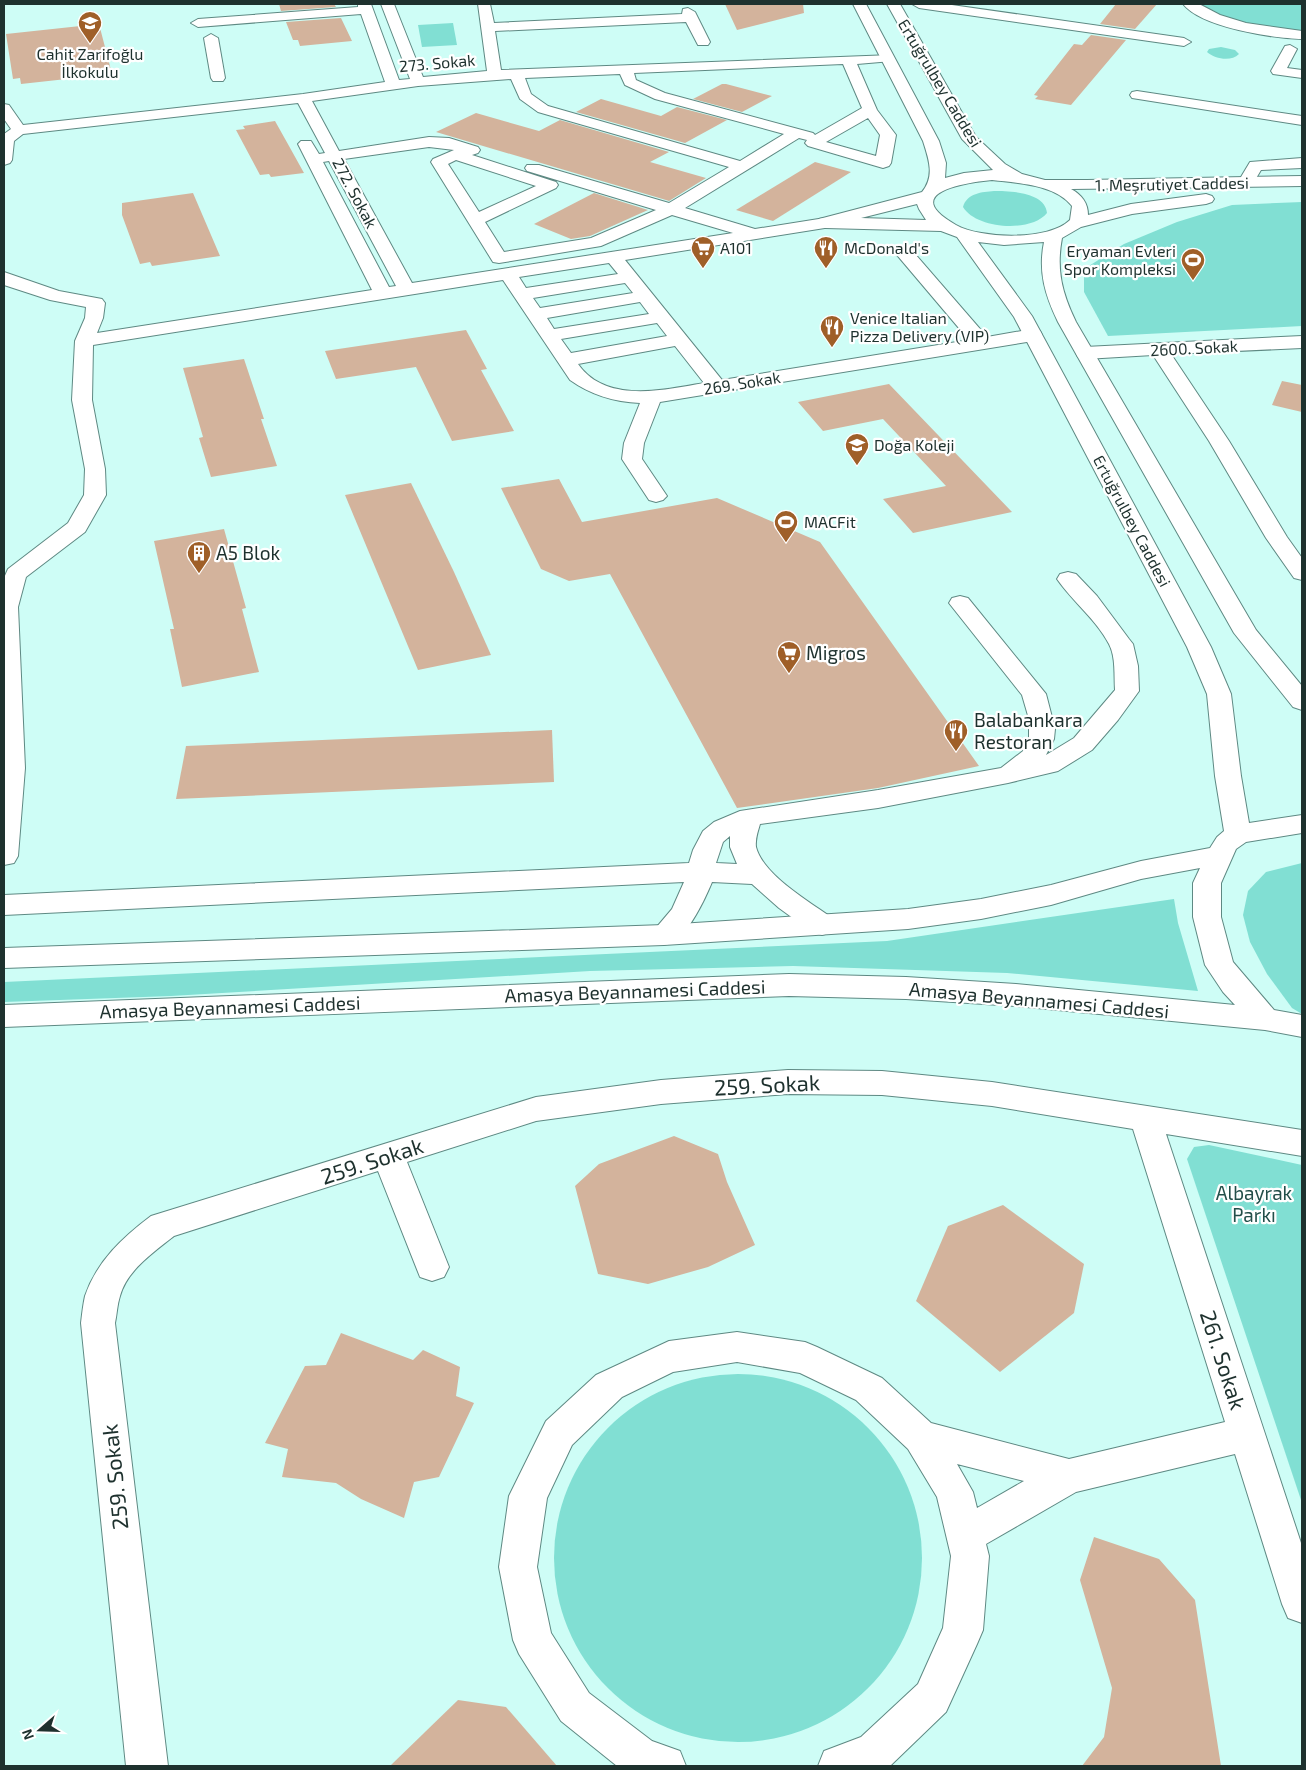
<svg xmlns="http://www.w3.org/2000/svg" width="1306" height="1770" viewBox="0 0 1306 1770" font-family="'Exo 2',sans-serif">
<rect width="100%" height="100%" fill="#cefdf6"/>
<!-- green -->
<g fill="#81dfd3">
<path d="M1198,4H1302V31C1267,30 1227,24 1198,4Z"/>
<polygon points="453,23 457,45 422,47 418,25"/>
<path d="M1221,47L1235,50L1239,54C1231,62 1215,59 1207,52L1209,49Z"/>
<path d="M994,191C1010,191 1045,192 1047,213C1031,233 976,229 963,207C967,193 982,192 994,191Z"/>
<polygon points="1302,202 1302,326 1108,336 1084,292 1084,269 1124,244 1177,222 1232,205"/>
<polygon points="1302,863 1302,1014 1292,1008 1267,974 1250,942 1243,915 1248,891 1266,872"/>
<polygon points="1174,899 1178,923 1198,991 1007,973 793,966 590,971 171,996 4,1002 4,982 887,941"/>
<polygon points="1209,1145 1302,1165 1302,1503 1187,1159 1194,1147"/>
<circle cx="738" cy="1558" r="184"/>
</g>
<!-- building -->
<g fill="#d3b39c">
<polygon points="279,4 334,4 336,7 281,11"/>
<polygon points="725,4 803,4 804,13 737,30"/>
<polygon points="1116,4 1157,4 1135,29 1100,24"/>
<polygon points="341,18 352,41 300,46 298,40 293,40 286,22"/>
<polygon points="99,24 112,74 21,84 20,78 13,79 6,34"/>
<polygon points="1091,35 1126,40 1071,105 1035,99 1038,96 1034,95 1074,44 1082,45"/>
<polygon points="722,84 726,84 772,96 742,112 693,99"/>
<polygon points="601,99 661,116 677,107 727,120 685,143 576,112"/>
<polygon points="476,113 539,131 560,120 669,152 650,162 706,178 669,201 666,200 436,132"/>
<polygon points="275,121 289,146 304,173 271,177 269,174 260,175 236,130 245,129 243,126"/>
<polygon points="815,162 851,172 773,221 736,210"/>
<polygon points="193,193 220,256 152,266 150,262 140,264 122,215 122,203"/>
<polygon points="594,193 648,210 590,236 571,239 534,224"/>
<polygon points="466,330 487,369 481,370 514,431 452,441 416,367 336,379 325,351"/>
<polygon points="244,359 264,419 261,419 277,466 211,477 199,438 203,437 183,368"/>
<polygon points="1282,381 1302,385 1302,412 1272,405"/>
<polygon points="889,384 1012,512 913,533 883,499 946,486 883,419 823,431 798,402"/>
<polygon points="559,479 582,522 717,498 820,542 979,766 878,788 737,808 610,574 569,581 541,569 501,488"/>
<polygon points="411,483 454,572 491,655 418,670 345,495"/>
<polygon points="224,529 246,608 242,609 259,672 182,687 170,629 174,629 154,541"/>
<polygon points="552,730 554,782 176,799 186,746"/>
<polygon points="674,1136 718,1154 727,1182 755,1245 708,1267 648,1284 598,1274 575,1186 599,1164"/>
<polygon points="1003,1205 1084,1264 1074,1313 1000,1372 916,1301 948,1226"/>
<polygon points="341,1333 413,1360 423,1350 460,1367 456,1396 474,1403 439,1477 414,1482 404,1518 361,1499 336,1483 282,1477 288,1449 265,1443 305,1366 326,1365"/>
<polygon points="1094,1537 1159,1559 1195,1600 1221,1766 1082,1766 1104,1737 1112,1688 1080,1580"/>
<polygon points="458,1700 506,1707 557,1766 390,1766"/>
</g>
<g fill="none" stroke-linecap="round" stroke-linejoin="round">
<!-- minor casing -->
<g stroke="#5e8983" stroke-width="2">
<g id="minor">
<path d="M358,4H371L399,80L410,79L381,4H394L423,77L487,71L478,4H490L494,23L682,14L683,9L688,8L695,12L710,42L708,45H698L686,22L495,31L501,70L892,55L894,58L892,61L857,64L877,110L896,135L891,163L889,166L883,168L808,146L805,143L807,140L799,138L685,208L755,229L825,218L831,219L833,223L831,227L625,260L722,380L969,340L897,255L894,251L897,247L903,246L909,247L987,337L1033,329L1040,331L1042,335L1040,339L1033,341L660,402L644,443L642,459L667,496L663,500L656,502L649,500L622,459L624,443L640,403C614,402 591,395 570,380L503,280L93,345L92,400L105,469L106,495L85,532L26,577L18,607L25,768L18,856L14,863L4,865V578L8,569L68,523L84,495L85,469L72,400L75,341L85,318L86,307L50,300L4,285V272L59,291L102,299L105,303L103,318L97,333L372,290L298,144L301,141H311L319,154L325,153L298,103L23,134L14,141L12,160L10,163L4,165V134L11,129L4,119V104L9,105L23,125L303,94L385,82L361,14L198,27L191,23L198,19L358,7ZM843,64L862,108L815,135L813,133L665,93L636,80L634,73ZM620,74L625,85L655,99L784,134L740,161L548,106L531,94L525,78ZM511,79L520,99L538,112L729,167L669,203L539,165H527L525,168L527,171L656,210L591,238L504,252L485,222L556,188L558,185L556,182L472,155L478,153L480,150L478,147L449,138L429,137L339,151L312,101L418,86ZM868,118L880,135L876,156L826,142ZM429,147L454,150L433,159L431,162L493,262L499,263L601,246L672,215L733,233L412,283L344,159ZM456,160L536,186L479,212L448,164ZM329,161L396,286L389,287L323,162ZM609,263L618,274L526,288L519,277ZM625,283L633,293L540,308L533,298ZM640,302L649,314L554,329L547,318ZM657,323L667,336L571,353L561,339ZM675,346L704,383C664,390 606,404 578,364Z"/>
<polygon points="912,4 945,4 1184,38 1191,42 1184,46 919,8"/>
<path d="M1183,4H1199L1220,15L1246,23L1302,31V39C1273,38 1202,28 1183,4Z"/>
<polygon points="211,34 218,38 225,78 223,81 213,81 211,78 204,38"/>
<polygon points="1290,45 1297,49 1287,68 1302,70 1302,78 1273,74 1271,71 1285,46"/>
<polygon points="1137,91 1302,116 1302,125 1132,98 1130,95 1132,92"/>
<polygon points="1302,158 1302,168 1261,170 1252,185 1240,185 1238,182 1250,162"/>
<polygon points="1302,336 1302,348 1171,354 1229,441 1287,537 1302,558 1302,580 1294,578 1266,538 1209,441 1153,355 1085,359 1078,357 1076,353 1078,349 1085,347"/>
<path d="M1068,572L1076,574L1097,596L1129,639L1133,644L1138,666L1139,691L1118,720L1092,750L1058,771L1008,783L878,808L760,824C758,831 755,839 756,847C763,875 810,902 832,918L836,925L832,932L822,935L812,932L779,908L752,884L712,882C705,899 689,933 673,942C667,946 661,944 654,942L650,935L672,909L684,882L4,915V895L689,863L693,850L703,831L714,822L740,811L878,790L1001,768L1023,751L1029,739V719L1022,695L949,603L952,598L960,596L968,598L1046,694L1055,729L1054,739L1046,755L1074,738L1115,690C1114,676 1116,657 1109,644C1096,619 1072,601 1057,579L1060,574ZM730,836V847L737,864L716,863L723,842Z"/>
<path d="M788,1070L882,1071L992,1082L1302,1130V1156L1166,1134L1302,1546V1623L1288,1618L1282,1604L1235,1454L1076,1492L986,1544L989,1556L983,1630L977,1644L946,1712L890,1766H818L824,1751L861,1737L918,1684L943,1628L951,1556L937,1497L908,1449L856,1400L800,1373L737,1362L673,1372L622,1397L572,1445L547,1498L537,1567L551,1633L589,1693L652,1741L680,1751L686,1766H617L561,1721L519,1654L513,1640L499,1567L509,1496L546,1421L596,1375L669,1341L737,1332L805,1342L817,1347L882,1378L931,1423L1069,1459L1225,1422L1133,1129L992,1106L882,1095L788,1094L661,1104L536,1121L407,1162L449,1267L444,1277L432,1281L420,1277L378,1171L174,1236C154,1252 127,1270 120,1296C117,1305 117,1314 115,1323L168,1766H126L81,1323C82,1314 83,1305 85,1296C97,1261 123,1237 151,1216L536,1097L661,1080ZM957,1464L1024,1481L977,1508L973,1492Z"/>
</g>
</g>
<!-- major casing -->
<g stroke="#5e8983" stroke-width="2">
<path id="major" d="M853,4H866L939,141L946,163L945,178L964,173L993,170L962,139L887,4H900L976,137L1005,164L1022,174L1045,180H1087L1302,176V186L1071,189C1082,195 1088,203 1088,215L1131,204L1206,194L1212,196L1214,199L1212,202L1206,204L1132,214L1081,227L1062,238C1056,270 1062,293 1076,322L1256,630L1302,686V710L1293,707L1234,633L1058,322C1045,295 1038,272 1044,242L1004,245L978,242L1032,316L1211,647L1231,694L1241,776L1249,823L1302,815V833L1246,842L1236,849L1221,883V917L1233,962L1274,1010L1302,1015V1037L1265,1030L1016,1006L906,999L789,996L4,1027V1005L789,974L906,977L1016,984L1235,1005L1223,992L1205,965L1193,917V883L1200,868L1141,879L1051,905L981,919L908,929L664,945L4,968V948L664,925L908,909L981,899L1051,885L1141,861L1210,848L1217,837L1224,831L1215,776L1207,694L1187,647L1014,317L957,237L941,231L825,228L819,227L817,223L819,219L922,192C935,176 929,160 923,141ZM992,180C1017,183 1055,184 1072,206L1070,220C1049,241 981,239 956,225C899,193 963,183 992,180ZM917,204L919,209L926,220L861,218Z"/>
</g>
<!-- minor -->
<use href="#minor" fill="#fff" fill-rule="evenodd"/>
<!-- major -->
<use href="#major" fill="#fff" fill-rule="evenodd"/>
</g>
<!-- icons -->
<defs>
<g id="school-pin" transform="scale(1.25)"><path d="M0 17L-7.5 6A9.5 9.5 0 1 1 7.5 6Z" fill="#9f5f28" stroke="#fff"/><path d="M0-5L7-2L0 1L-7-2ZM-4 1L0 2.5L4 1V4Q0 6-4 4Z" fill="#fff"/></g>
<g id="supermarket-pin" transform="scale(1.25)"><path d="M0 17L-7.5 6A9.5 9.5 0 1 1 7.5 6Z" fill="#9f5f28" stroke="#fff"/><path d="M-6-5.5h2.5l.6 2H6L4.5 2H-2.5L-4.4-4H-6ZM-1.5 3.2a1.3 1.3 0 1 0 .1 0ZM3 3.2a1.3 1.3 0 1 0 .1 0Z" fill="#fff"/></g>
<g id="restaurant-pin" transform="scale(1.25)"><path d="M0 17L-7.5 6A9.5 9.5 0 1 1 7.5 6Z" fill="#9f5f28" stroke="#fff"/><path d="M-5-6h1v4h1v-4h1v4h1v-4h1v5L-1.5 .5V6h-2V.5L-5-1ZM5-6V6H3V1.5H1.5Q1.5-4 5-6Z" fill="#fff"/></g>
<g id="stadium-pin" transform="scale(1.25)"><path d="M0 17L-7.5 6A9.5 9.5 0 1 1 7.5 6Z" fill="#9f5f28" stroke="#fff"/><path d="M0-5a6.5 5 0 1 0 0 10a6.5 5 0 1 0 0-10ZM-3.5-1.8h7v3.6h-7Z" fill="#fff"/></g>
<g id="building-pin" transform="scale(1.25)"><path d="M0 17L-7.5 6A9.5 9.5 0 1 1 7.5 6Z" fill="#9f5f28" stroke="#fff"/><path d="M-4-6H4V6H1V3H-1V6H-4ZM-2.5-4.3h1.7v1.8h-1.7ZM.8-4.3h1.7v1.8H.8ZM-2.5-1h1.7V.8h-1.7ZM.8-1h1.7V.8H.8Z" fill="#fff"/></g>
</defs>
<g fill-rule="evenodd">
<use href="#school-pin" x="90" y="23"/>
<use href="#supermarket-pin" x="703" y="248"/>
<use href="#restaurant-pin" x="826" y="248"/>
<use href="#stadium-pin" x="1193" y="260"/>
<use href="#restaurant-pin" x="832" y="327"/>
<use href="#school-pin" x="857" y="445"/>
<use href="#stadium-pin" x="786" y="522"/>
<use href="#building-pin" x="199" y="553"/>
<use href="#supermarket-pin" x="789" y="653"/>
<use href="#restaurant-pin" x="956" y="731"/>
</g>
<g text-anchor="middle" stroke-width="4.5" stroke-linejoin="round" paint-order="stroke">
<!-- far-poi labels -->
<g font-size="16" fill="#1e312e" stroke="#fff" text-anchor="start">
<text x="90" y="60" text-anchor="middle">Cahit Zarifoğlu<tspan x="90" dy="18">İlkokulu</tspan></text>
<text x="720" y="254">A101</text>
<text x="844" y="254">McDonald's</text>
<text x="1176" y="257" text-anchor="end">Eryaman Evleri<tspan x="1176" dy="18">Spor Kompleksi</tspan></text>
<text x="850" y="324">Venice Italian<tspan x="850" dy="18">Pizza Delivery (VIP)</tspan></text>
<text x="874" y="451">Doğa Koleji</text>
<text x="804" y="528">MACFit</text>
</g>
<!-- far-street labels -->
<g font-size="16" fill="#1e312e" stroke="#fff">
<text transform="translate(437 63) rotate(-5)" y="6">273. Sokak</text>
<text transform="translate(940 83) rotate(59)" y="6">Ertuğrulbey Caddesi</text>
<text transform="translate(1172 184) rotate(-1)" y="6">1. Meşrutiyet Caddesi</text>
<text transform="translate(355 193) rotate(62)" y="6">272. Sokak</text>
<text transform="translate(1194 348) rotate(-3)" y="6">2600. Sokak</text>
<text transform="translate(742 383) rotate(-9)" y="6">269. Sokak</text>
<text transform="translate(1132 521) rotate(62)" y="6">Ertuğrulbey Caddesi</text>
</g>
<!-- poi labels -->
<g font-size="19" fill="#1e312e" stroke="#fff" text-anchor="start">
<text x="216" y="560">A5 Blok</text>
<text x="806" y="660">Migros</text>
<text x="974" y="727">Balabankara<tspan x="974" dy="22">Restoran</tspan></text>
</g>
<!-- street labels -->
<g font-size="19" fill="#1e312e" stroke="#fff">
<text transform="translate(635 991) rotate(-2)" y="7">Amasya Beyannamesi Caddesi</text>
<text transform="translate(1039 1000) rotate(5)" y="7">Amasya Beyannamesi Caddesi</text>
<text transform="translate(230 1007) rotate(-2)" y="7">Amasya Beyannamesi Caddesi</text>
</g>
<!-- park labels -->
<g font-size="19" fill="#234f4a" stroke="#fff">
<text x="1254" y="1200">Albayrak<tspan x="1254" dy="22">Parkı</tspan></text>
</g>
<!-- near-street labels -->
<g font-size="22" fill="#1e312e" stroke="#fff">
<text transform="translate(767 1085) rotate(-3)" y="8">259. Sokak</text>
<text transform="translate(372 1161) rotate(-18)" y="8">259. Sokak</text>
<text transform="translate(1223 1360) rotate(72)" y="8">261. Sokak</text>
<text transform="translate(115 1477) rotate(-96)" y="8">259. Sokak</text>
</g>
</g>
<!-- border -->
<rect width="1306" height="1770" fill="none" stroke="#1e312e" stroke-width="10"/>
<!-- north arrow -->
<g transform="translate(40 1730) rotate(250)" stroke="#ffffff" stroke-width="4" paint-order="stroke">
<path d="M0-4L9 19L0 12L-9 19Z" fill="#1e312e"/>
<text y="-8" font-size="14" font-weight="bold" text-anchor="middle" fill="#1e312e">N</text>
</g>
</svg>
